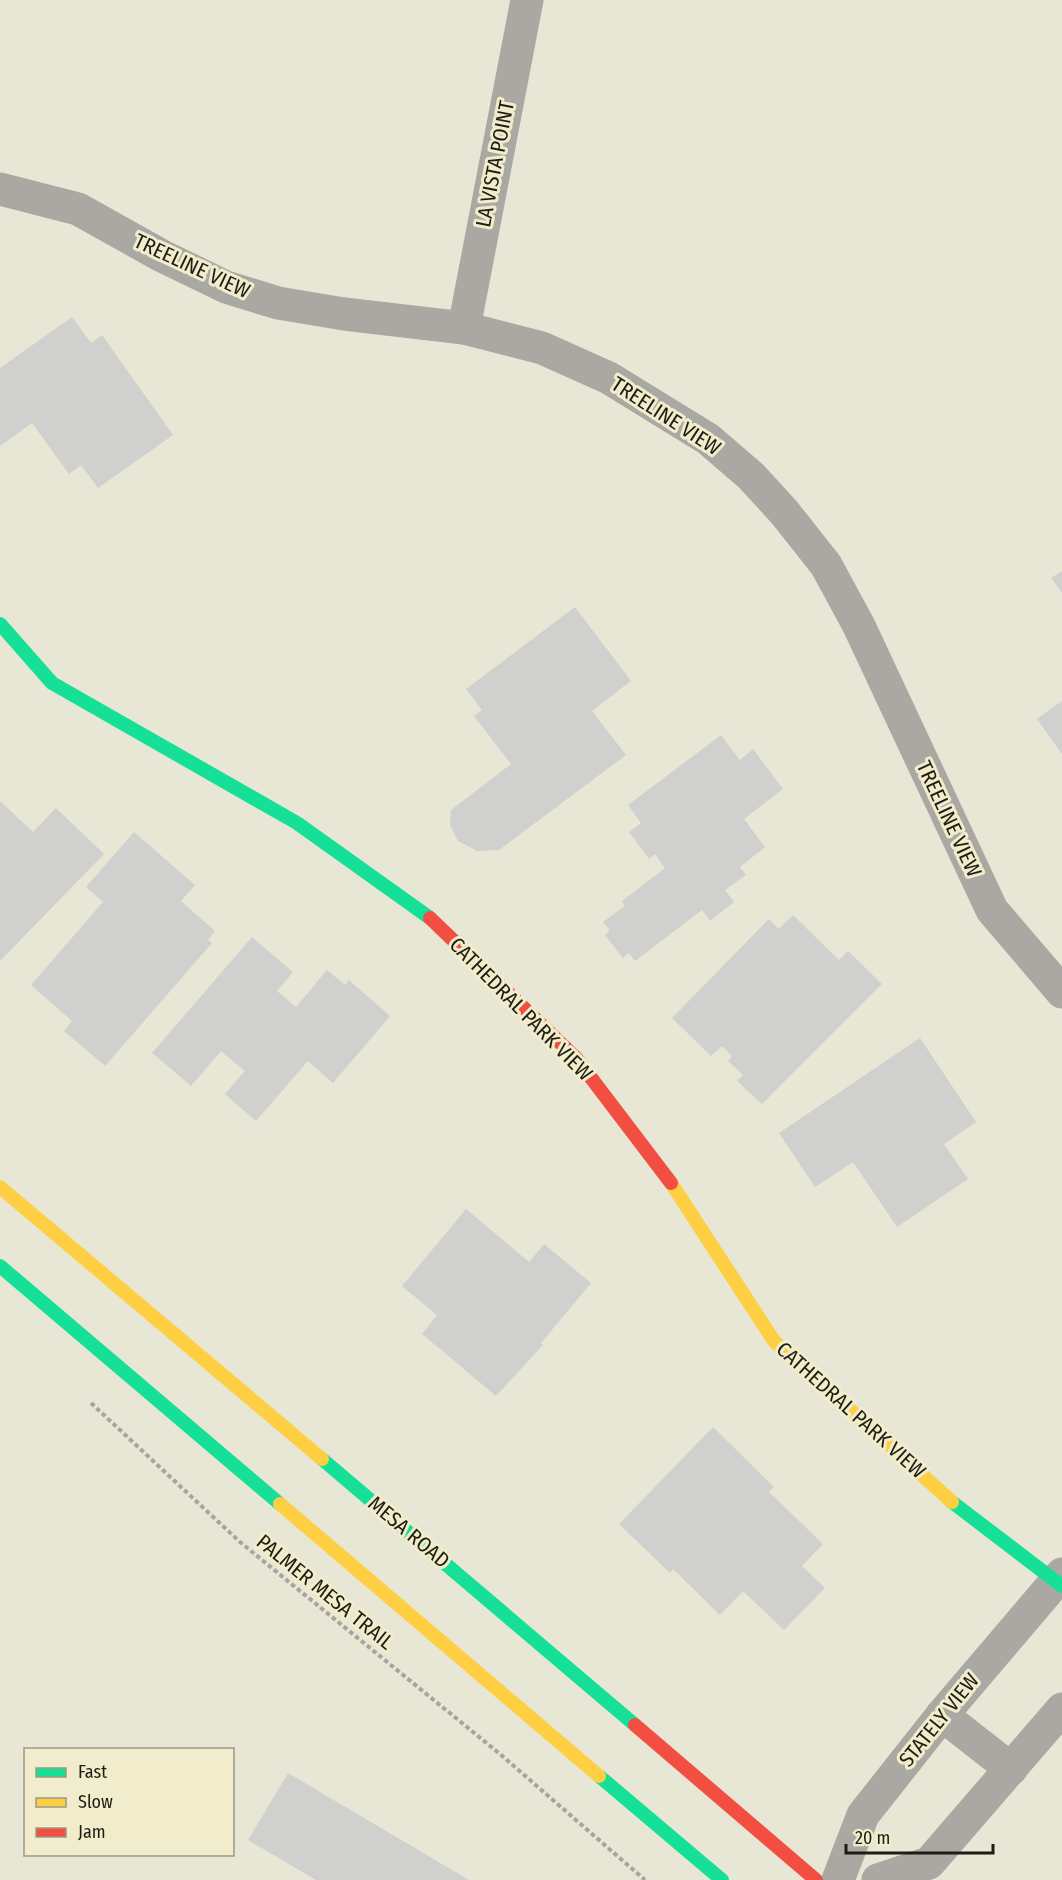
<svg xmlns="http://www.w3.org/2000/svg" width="1062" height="1880" viewBox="0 0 1062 1880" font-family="'Fira Sans Condensed',sans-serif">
<rect width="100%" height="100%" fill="#e8e6d4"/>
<!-- building -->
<g fill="#d0d1ce">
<polygon points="72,317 91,343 102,335 173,435 98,488 81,465 69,474 32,423 0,446 0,368"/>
<polygon points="1062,571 1062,593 1051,578"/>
<polygon points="575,607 631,681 592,711 626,755 499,850 477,851 458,841 450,825 451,810 511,764 474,716 482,710 466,689"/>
<polygon points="1062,701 1062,754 1037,719"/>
<polygon points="721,735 740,760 753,749 783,789 744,819 765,847 740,867 746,875 725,890 734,902 710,921 702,910 635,961 629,953 623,958 605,935 610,930 603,922 625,906 622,901 665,868 655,854 649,859 629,832 641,823 628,805"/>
<polygon points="0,801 33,832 56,808 104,854 0,961"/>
<polygon points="134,832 195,885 181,901 215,931 208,940 212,943 105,1066 64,1031 72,1021 31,985 103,902 86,887"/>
<polygon points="793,915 839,960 848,951 882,984 762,1104 737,1081 743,1075 728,1061 732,1056 722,1046 711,1056 672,1018 769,919 779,929"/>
<polygon points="252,937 293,972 277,991 296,1007 327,970 345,985 349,980 390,1016 333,1083 308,1061 256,1121 225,1094 245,1071 221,1051 191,1086 152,1053"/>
<polygon points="920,1038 976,1122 944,1144 968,1179 897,1227 853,1162 815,1187 779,1133"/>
<polygon points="466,1209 529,1262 544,1244 591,1283 541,1343 543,1345 496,1396 422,1334 437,1315 402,1286"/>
<polygon points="713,1427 774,1487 769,1492 823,1544 802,1566 825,1588 784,1630 743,1591 720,1615 673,1569 670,1573 619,1524"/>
<polygon points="288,1773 469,1880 316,1880 248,1840"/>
</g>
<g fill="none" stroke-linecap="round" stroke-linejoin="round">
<!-- path -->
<polyline stroke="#a7a59e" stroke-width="4" stroke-dasharray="4.5 3" stroke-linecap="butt" points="91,1403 240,1542 500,1754 645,1880"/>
<!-- street -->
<g stroke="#a9a8a2" stroke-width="33">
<polyline points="0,189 78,209 162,256 226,287 278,303 344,314 464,328 542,348 609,378 708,439 751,476 784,512 826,565 859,626 992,910 1062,992"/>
<polyline points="464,328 527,0"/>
<polyline points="942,1715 1011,1769"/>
<polyline points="838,1880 863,1815 942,1715 1062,1574"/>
<polyline points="878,1880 929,1863 1062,1709"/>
</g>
<!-- fast -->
<g stroke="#16e098" stroke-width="14">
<polyline points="0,624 52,683 297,823 430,918"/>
<polyline points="0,1266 280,1504"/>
<polyline points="322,1459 635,1725"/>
<polyline points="952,1502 1062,1586"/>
<polyline points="599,1776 722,1880"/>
</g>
<!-- slow -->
<g stroke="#ffcf43" stroke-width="14">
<polyline points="671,1183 774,1341 952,1502"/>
<polyline points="0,1187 322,1459"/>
<polyline points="280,1504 599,1776"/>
</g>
<!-- jam -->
<g stroke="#f24e42" stroke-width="14">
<polyline points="430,918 576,1058 671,1183"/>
<polyline points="635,1725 816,1880"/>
</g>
</g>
<g text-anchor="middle" stroke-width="6" stroke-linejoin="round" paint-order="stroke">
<!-- street labels -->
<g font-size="21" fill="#1f1d12" stroke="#f0eccc">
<text transform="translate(495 164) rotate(-79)" y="7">LA VISTA POINT</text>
<text transform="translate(192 266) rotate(25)" y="7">TREELINE VIEW</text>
<text transform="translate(666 416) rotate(33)" y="7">TREELINE VIEW</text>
<text transform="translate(949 819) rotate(65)" y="7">TREELINE VIEW</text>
<text transform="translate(521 1009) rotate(45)" y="7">CATHEDRAL PARK VIEW</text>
<text transform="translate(851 1410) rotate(42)" y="7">CATHEDRAL PARK VIEW</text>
<text transform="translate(409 1532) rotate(40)" y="7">MESA ROAD</text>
<text transform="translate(325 1592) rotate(39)" y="7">PALMER MESA TRAIL</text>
<text transform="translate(939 1720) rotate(-51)" y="7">STATELY VIEW</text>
</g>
</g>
<!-- legend -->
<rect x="24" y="1748" width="210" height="108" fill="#f0eccc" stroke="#9c9982" stroke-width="1.5"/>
<rect x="36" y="1768" width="30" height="9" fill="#16e098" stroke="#9c9982" stroke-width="1.5"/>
<text x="78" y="1778" font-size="18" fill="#1f1d12">Fast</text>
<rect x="36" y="1798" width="30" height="9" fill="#ffcf43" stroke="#9c9982" stroke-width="1.5"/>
<text x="78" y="1808" font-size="18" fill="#1f1d12">Slow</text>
<rect x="36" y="1828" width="30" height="9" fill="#f24e42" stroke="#9c9982" stroke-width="1.5"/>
<text x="78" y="1838" font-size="18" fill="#1f1d12">Jam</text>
<!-- scale -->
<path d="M846 1844v9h147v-9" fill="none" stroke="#1f1d12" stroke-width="3"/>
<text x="855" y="1844" font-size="18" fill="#1f1d12" stroke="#f0eccc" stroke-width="4.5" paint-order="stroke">20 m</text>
</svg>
